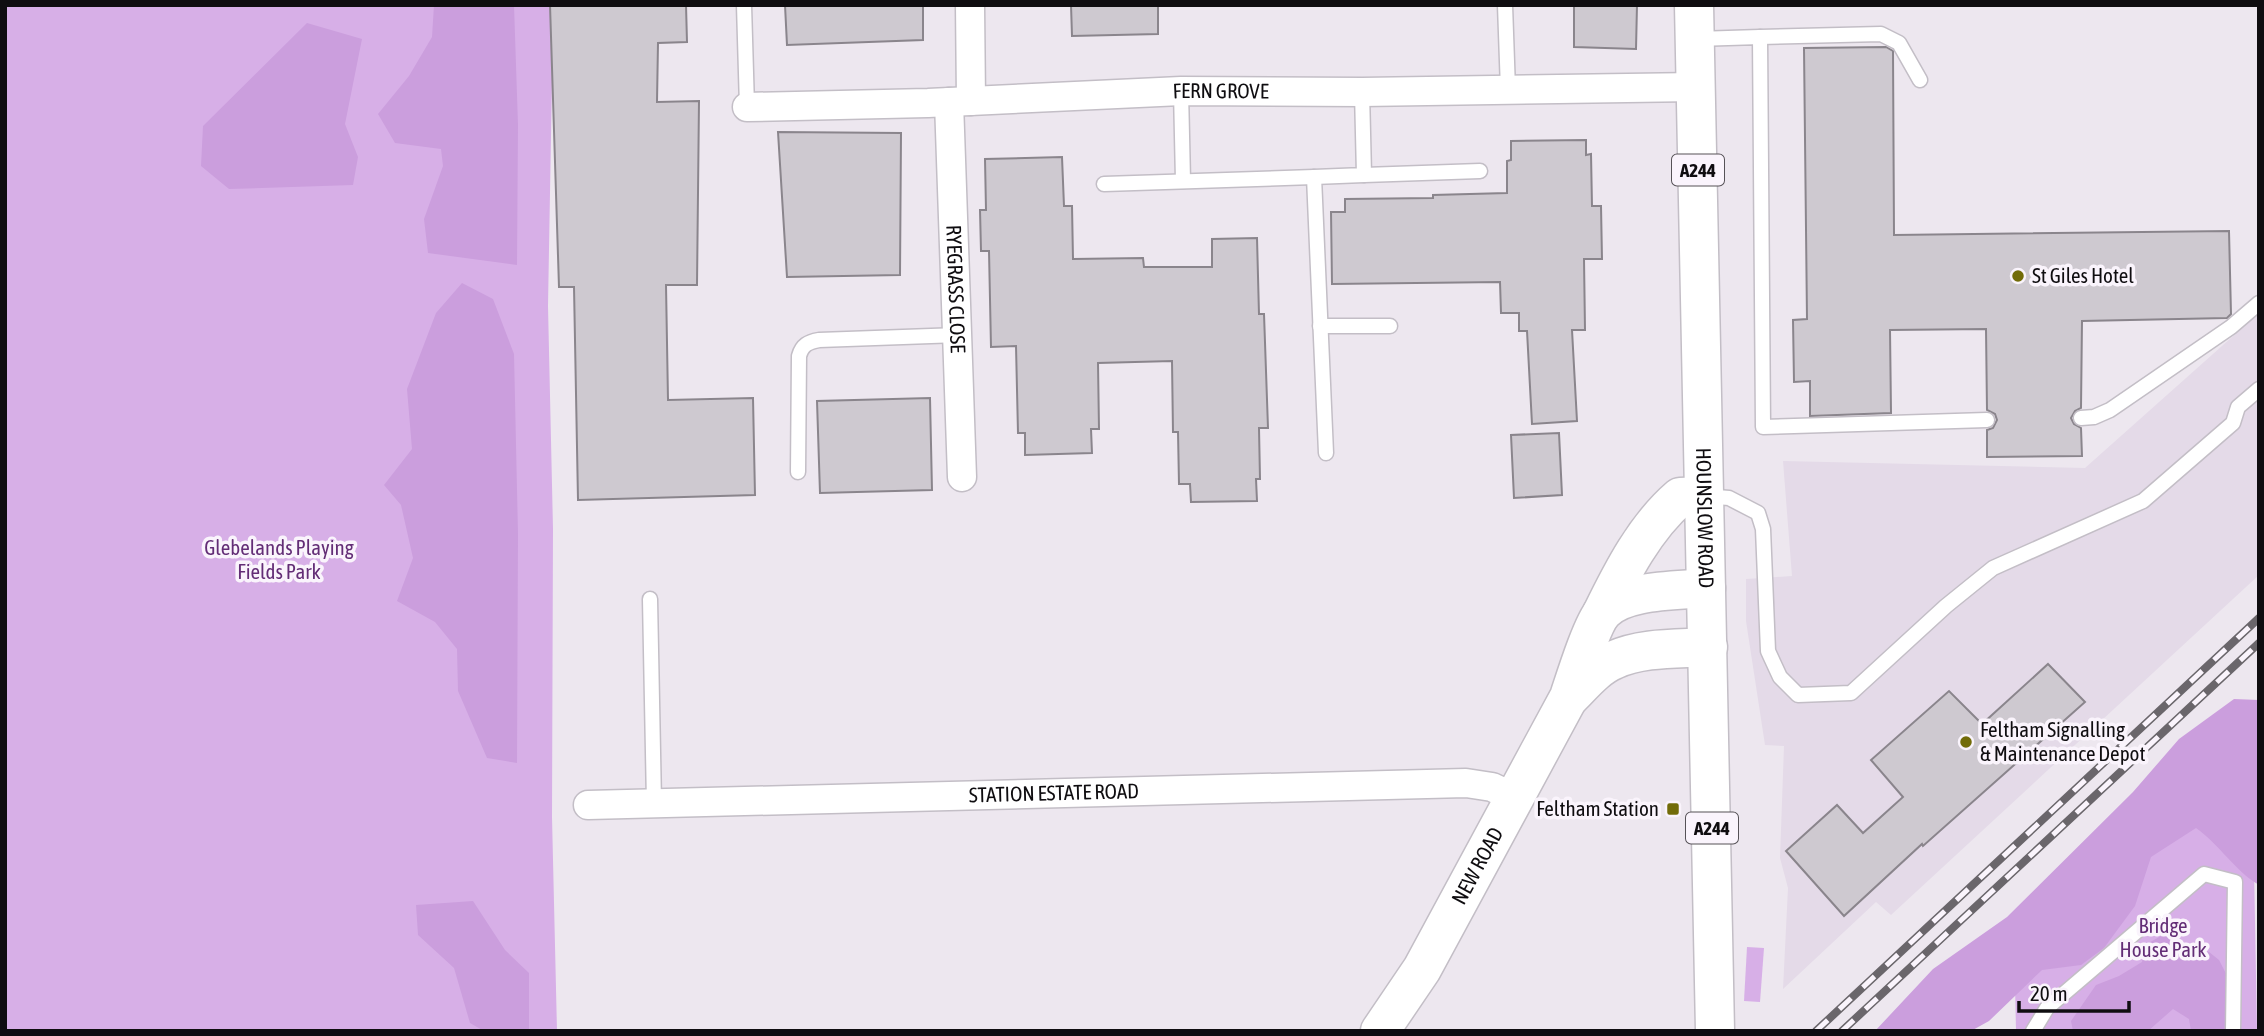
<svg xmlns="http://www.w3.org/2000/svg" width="2264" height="1036" viewBox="0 0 2264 1036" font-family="'Asap Condensed',sans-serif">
<rect width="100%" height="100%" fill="#ede7ef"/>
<!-- built -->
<polygon fill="#e4dae8" points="2259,313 2259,575 1891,915 1876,902 1783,989 1788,888 1780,858 1784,746 1765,745 1746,621 1746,579 1792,576 1783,461 2085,468"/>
<!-- green -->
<g fill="#d7afe7">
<polygon points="5,5 550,5 552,80 548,306 553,529 552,817 557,1031 5,1031"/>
<polygon points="2252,758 2257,1031 2016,1031 2015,984"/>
<polygon points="1747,947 1764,948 1760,1002 1744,1001"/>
</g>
<!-- forest -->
<g fill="#cb9edd">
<polygon points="434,5 514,5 518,125 517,265 428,253 424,219 443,166 441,149 395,143 378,114 409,76 432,37"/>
<polygon points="307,23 362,39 345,124 358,157 353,185 229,189 201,166 203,126"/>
<polygon points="462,283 493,299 514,354 518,534 517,763 487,758 458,691 457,649 435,622 397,601 413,558 401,505 384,485 412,449 407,389 436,313"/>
<path d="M2234,699L2259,700V885C2234,870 2220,845 2196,828L2151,857L2135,906L2104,948L2081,965L2042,970L1989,1021L1971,1031H1875L1933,969L2007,917L2133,792L2179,739Z"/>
<polygon points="473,901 505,950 529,973 529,1031 484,1031 470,1023 454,968 418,935 416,905"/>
<polygon points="2168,932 2181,942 2209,952 2219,960 2239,999 2240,1014 2226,1031 2191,1031 2189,1019 2173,1009 2148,1031 2073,1031 2071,1021 2096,985 2119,976 2142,962 2145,945"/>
</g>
<!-- building -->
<g fill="#cec9d0" stroke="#8a858c" stroke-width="2">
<polygon points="550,5 686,5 687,42 658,43 657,102 699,101 697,285 666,285 668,400 753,398 755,495 578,500 574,287 559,287"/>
<polygon points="785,5 923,5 923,40 787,45"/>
<polygon points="1071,5 1158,5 1158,34 1072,36"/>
<polygon points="1574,5 1637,5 1636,49 1574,47"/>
<polygon points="1886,47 1893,51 1894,235 2229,231 2231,314 2227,318 2082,321 2081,408 2075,411 2071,418 2074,424 2081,428 2082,456 1987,457 1987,430 1993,428 1997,420 1995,414 1987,410 1986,329 1890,330 1891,413 1810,416 1810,381 1794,382 1793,320 1807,319 1804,48"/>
<polygon points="778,132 901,133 900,275 787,277"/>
<polygon points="1586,140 1586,155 1591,154 1592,206 1601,206 1602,259 1584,259 1585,330 1572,330 1577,421 1532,424 1527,331 1519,331 1519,313 1501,313 1500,282 1332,284 1331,212 1345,212 1345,199 1433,198 1433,195 1507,193 1507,161 1511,160 1511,141"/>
<polygon points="1062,157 1064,206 1072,206 1073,259 1143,258 1144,267 1212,267 1212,239 1257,238 1259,314 1264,314 1268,428 1259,428 1260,479 1256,479 1257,501 1191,502 1190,484 1179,484 1178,432 1173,432 1172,361 1098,363 1099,429 1091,429 1092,453 1025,455 1025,433 1018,433 1016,346 991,347 989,251 981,251 980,210 986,210 985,159"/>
<polygon points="930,398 932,490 820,493 817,401"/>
<polygon points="1559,433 1562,495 1514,498 1511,435"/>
<polygon points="2048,664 2085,702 1923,846 1922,844 1844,916 1786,851 1837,805 1863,833 1903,797 1871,760 1949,691 1982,724"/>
</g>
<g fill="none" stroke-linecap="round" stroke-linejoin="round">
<!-- service casing -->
<g stroke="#c3bec6" stroke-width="17">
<g id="service">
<polyline points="744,5 747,107"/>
<polyline points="1505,5 1508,90"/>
<polyline points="1760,37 1881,34 1899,43 1920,80"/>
<polyline points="1696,39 1760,37 1763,427 1987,420"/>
<polyline points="1181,91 1183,181"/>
<polyline points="1364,175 1480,171"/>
<polyline points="1104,184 1314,177"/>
<polyline points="1320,326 1390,326"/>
<polyline points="2081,418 2094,417 2110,410 2231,327 2259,303"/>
<polyline points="1326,453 1314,177 1364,175 1362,92"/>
<path d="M798,472L799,356C802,345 808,342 819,340L959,335"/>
<polyline points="1705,496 1729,498 1758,513 1763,529 1768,651 1780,677 1798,695 1851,693 1946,606 1993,568 2143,501 2233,423 2238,407 2259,389"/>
<polyline points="650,599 654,803"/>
<polyline points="2033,1031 2047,1008 2204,874 2235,882 2233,1031"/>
</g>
</g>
<!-- minor casing -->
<g stroke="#c3bec6" stroke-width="31">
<g id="minor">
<polyline points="970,5 971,101"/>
<path id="s1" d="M949,102L962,477"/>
<path id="s2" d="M747,107L928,103L1181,91L1362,92L1696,87"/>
<path id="s3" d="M588,805L1466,783L1492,787L1515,798"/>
</g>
</g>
<!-- secondary casing -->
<g stroke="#c3bec6" stroke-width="41">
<g id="secondary">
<path d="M1571,696C1584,683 1597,667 1614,660C1642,647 1677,649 1708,647"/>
<path id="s4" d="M1380,1031L1422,969L1569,697C1575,679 1592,624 1603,612C1624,589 1677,591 1706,588"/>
</g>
</g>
<!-- primary casing -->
<g stroke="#c3bec6" stroke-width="41">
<g id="primary">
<path id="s5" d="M1694,5L1715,1031"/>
<path d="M1602,613C1622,572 1645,527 1680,497L1704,496"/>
</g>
</g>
<!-- service -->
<use href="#service" stroke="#fff" stroke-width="14"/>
<!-- minor -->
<use href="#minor" stroke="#fff" stroke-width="28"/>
<!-- secondary -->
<use href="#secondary" stroke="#fff" stroke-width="38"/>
<!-- primary -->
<use href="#primary" stroke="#fff" stroke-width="38"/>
<!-- rail casing -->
<g stroke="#6a666b" stroke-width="8">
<g id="rail">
<polyline points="1816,1031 2259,618"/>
<polyline points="1842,1031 2259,643"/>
</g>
</g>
<!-- rail -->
<use href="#rail" stroke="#faf4fc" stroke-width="5" stroke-dasharray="16" stroke-linecap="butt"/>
</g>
<!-- markers -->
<g fill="#726c09" stroke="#faf4fc" stroke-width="2.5">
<circle cx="2018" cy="276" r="7"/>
<circle cx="1966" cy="742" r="7"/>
<rect x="1666" y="802" width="14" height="14" rx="3.5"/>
</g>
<g text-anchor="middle" stroke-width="7" stroke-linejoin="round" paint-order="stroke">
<!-- shield labels -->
<g fill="#faf4fc" stroke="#565257" stroke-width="2">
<rect x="1672" y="154.5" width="52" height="31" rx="5"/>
<rect x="1686" y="812.5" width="52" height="31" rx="5"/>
</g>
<g font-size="19" font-weight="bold" fill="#0f0d10">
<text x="1698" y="177">A244</text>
<text x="1712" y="835">A244</text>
</g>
<!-- street labels -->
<g font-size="21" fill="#0f0d10" stroke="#faf4fc">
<text dy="7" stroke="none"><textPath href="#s2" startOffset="474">FERN GROVE</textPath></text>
<text dy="7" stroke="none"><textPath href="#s1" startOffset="187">RYEGRASS CLOSE</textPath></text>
<text dy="7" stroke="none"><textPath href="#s5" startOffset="513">HOUNSLOW ROAD</textPath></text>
<text dy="7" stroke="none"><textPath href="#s3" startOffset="466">STATION ESTATE ROAD</textPath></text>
<text dy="7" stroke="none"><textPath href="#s4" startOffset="192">NEW ROAD</textPath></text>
</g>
<!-- poi labels -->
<g font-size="21" fill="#0f0d10" stroke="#faf4fc" text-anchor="start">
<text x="2032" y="283">St Giles Hotel</text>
<text x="1980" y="737">Feltham Signalling<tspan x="1980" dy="24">&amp; Maintenance Depot</tspan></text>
<text x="1659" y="816" text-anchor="end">Feltham Station</text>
</g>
<!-- park labels -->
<g font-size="21" fill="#632d76" stroke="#faf4fc">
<text x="279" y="555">Glebelands Playing<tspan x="279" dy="24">Fields Park</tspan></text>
<text x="2163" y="933">Bridge<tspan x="2163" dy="24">House Park</tspan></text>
</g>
</g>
<!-- border -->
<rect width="2264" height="1036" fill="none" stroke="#0f0d10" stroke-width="14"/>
<!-- scale -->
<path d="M2019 1001v10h110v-10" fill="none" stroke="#0f0d10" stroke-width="3.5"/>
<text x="2030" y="1001" font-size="21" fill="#0f0d10" stroke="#faf4fc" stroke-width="5" paint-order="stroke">20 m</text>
</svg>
